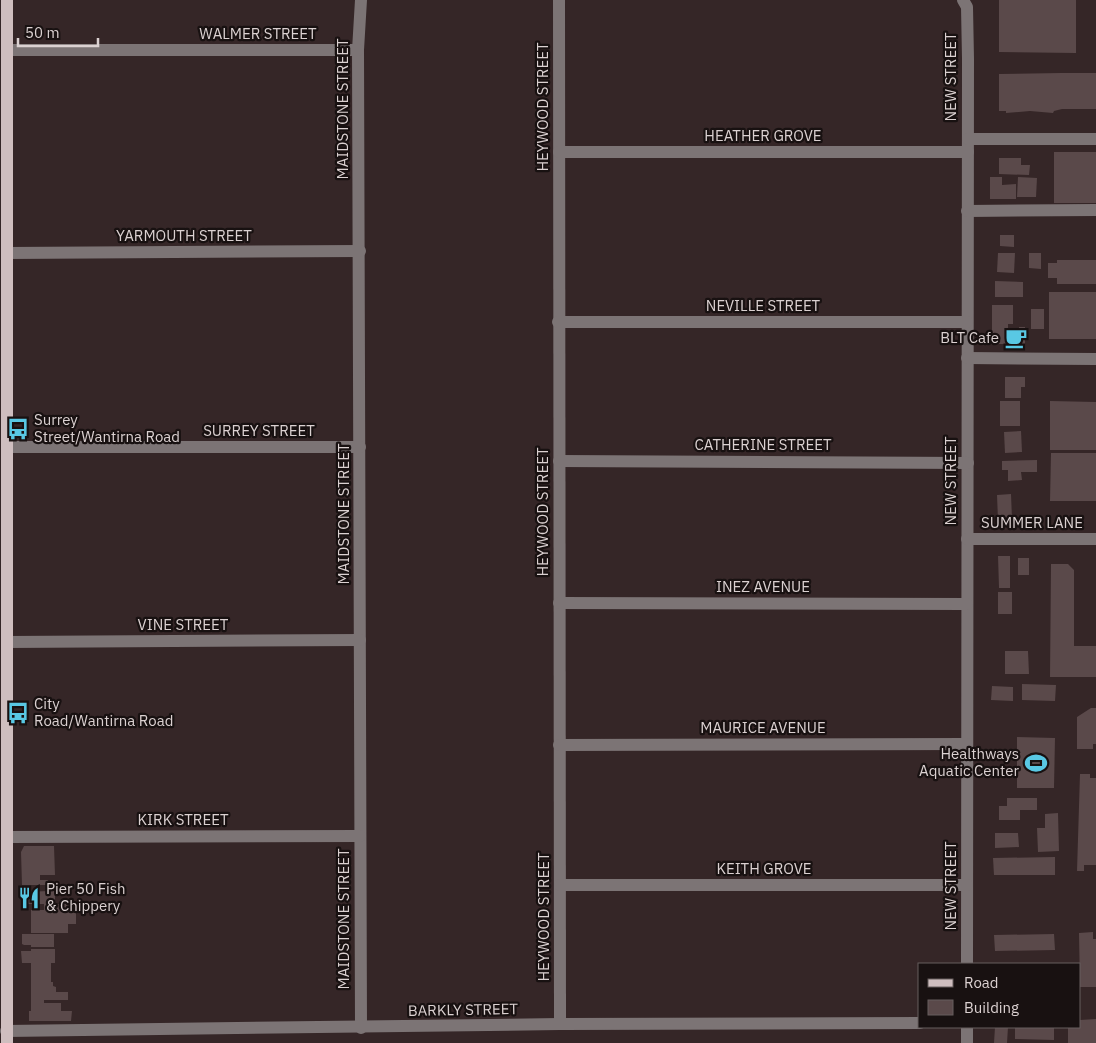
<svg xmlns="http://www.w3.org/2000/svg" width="1096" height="1043" viewBox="0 0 1096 1043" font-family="'IBM Plex Sans',sans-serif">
<rect width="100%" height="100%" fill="#352627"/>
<!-- building -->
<g fill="#5a494a">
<polygon points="999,0 1076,0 1076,53 999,52"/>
<polygon points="1062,73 1096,73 1096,109 1062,109 1054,111 1053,113 1030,111 1006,113 1006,111 999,111 999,74"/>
<rect x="1054" y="152" width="42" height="51"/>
<polygon points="999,158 1021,158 1021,165 1030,165 1029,175 999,174"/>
<polygon points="990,177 1002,177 1002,185 1016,184 1016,199 990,199"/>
<polygon points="1018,177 1037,178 1036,197 1017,197"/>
<polygon points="1000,235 1014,235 1014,247 1000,246"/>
<polygon points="998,253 1015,253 1014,273 997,272"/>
<polygon points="1029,253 1041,253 1041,269 1029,268"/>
<polygon points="1057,260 1096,260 1096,284 1057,284 1057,278 1048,278 1048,263 1057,263"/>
<polygon points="995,281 1023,282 1023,297 995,297"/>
<rect x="1049" y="292" width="47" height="47"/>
<polygon points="992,305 1013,305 1013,324 1008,324 1008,344 992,344"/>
<rect x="1031" y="309" width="13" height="20"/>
<polygon points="1019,327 1025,327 1025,347 1010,347 1011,328 1019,329"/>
<polygon points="1005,377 1025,377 1025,387 1021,387 1021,398 1005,398"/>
<rect x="1000" y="401" width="20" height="25"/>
<polygon points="1050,401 1096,402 1096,450 1050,450"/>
<polygon points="1021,431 1022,452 1005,453 1004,432"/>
<polygon points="1051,453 1096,453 1096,501 1050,501"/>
<polygon points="1037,460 1037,472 1021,472 1022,480 1008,481 1008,470 1002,470 1002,461"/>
<polygon points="1011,494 1012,519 998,520 997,495"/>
<polygon points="998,556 1010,556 1010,588 999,588"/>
<rect x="1018" y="558" width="11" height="17"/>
<polygon points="1051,564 1068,564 1074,570 1074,646 1096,646 1096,677 1050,677"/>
<rect x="998" y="592" width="14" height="22"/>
<polygon points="1005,651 1028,651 1029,674 1005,674"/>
<polygon points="1022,684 1056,685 1055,701 1022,700"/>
<polygon points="992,686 1013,687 1013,701 991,700"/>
<polygon points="1091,708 1096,708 1096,744 1093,744 1093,749 1077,749 1077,717"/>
<polygon points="1017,737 1055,738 1054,788 1017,788"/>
<polygon points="1080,774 1090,774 1090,778 1096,778 1096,865 1084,865 1084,871 1077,871"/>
<polygon points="1007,798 1037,798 1037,810 1020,810 1020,820 999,820 999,806 1007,806"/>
<polygon points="1058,813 1059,851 1038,852 1037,828 1045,828 1045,814"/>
<polygon points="995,833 1018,833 1019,847 995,848"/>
<polygon points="24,846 54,846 55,875 40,875 40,880 48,880 48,885 22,885 21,852"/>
<polygon points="1055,857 1055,875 994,875 993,858"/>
<polygon points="50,890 55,891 55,904 76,904 76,924 68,924 68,933 31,933 31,910 44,910 44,904 22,904 22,892 50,891"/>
<polygon points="1093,932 1093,939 1096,939 1096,987 1080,987 1079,933"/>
<polygon points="22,934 54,934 54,947 31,947 31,945 24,945 22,944"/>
<polygon points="1054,934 1055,950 995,951 994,935"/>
<polygon points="31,949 55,949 55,963 51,963 51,982 53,982 53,986 56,987 56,992 68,992 68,1000 44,1000 44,1003 61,1003 61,1011 72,1011 71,1021 29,1021 29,1011 31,1011 31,963 22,963 21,951 31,951"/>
<polygon points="1096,1019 1096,1043 1068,1043 1068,1027 1080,1027 1080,1020"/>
<polygon points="995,1027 1008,1027 1007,1043 994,1043"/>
<polygon points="1015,1027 1054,1027 1054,1040 1015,1039"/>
</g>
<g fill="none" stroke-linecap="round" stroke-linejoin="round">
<!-- minor -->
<g stroke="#7c7475" stroke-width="12">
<polyline points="361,0 358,50 361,1028"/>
<polyline points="559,0 560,1024"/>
<polyline points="963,0 967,7 968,59 967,964"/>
<polyline points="7,50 358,50"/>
<polyline points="968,139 1096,139"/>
<polyline points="559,152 968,152"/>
<polyline points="967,211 1096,210"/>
<polyline points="7,253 360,251"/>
<polyline points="558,322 967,322"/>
<polyline points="967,358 1096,359"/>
<polyline points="7,447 360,447"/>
<polyline points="559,461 968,463"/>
<polyline points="967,539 1096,539"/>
<polyline points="559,603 967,604"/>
<polyline points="7,642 360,640"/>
<polyline points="559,745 967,744"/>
<polyline points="7,837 360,836"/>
<polyline points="560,885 967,885"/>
<polyline points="6,1031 560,1024 920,1023"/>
<polyline points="967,1043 967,1027"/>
</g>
<!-- major -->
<polyline stroke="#cfbebf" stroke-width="12" points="7,1043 7,0"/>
</g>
<!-- icons -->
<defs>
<g id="cafe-bare" transform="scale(1.725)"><path d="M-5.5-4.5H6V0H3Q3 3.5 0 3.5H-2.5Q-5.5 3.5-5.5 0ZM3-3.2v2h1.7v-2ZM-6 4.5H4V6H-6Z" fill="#59c8e4" stroke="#181111" stroke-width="2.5" paint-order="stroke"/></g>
<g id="bus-bare" transform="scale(1.725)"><path d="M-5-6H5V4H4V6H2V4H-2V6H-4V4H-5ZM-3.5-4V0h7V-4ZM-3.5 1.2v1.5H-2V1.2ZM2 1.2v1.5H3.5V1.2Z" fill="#59c8e4" stroke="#181111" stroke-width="2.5" paint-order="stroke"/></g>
<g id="stadium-bare" transform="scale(1.725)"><path d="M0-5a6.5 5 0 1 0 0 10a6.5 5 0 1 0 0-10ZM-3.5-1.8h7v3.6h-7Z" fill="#59c8e4" stroke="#181111" stroke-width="2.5" paint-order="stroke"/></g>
<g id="restaurant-bare" transform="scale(1.725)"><path d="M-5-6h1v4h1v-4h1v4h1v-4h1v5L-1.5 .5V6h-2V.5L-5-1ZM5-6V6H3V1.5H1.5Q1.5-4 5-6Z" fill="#59c8e4" stroke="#181111" stroke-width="2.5" paint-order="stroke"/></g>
</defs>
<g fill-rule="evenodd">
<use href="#cafe-bare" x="1016" y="338"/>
<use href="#bus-bare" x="18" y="429"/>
<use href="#bus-bare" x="18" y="713"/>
<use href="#stadium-bare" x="1036" y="763"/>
<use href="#restaurant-bare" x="29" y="898"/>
</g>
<g text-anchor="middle" stroke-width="4.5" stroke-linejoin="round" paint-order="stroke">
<!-- street labels -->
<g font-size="15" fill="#dbd1d1" stroke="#181111">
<text x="258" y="39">WALMER STREET</text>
<text transform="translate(951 77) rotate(-90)" y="5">NEW STREET</text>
<text transform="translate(543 107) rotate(-90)" y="5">HEYWOOD STREET</text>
<text transform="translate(343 109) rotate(-90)" y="5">MAIDSTONE STREET</text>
<text x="763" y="141">HEATHER GROVE</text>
<text x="184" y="241">YARMOUTH STREET</text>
<text x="763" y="311">NEVILLE STREET</text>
<text x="259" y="436">SURREY STREET</text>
<text x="763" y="450">CATHERINE STREET</text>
<text transform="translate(951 481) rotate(-90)" y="5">NEW STREET</text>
<text transform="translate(543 512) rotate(-90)" y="5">HEYWOOD STREET</text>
<text transform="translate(344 514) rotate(-90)" y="5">MAIDSTONE STREET</text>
<text x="1032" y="528">SUMMER LANE</text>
<text x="763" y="592">INEZ AVENUE</text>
<text x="183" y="630">VINE STREET</text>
<text x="763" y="733">MAURICE AVENUE</text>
<text x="183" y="825">KIRK STREET</text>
<text x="764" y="874">KEITH GROVE</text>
<text transform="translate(951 886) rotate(-90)" y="5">NEW STREET</text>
<text transform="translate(544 917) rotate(-90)" y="5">HEYWOOD STREET</text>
<text transform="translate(344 919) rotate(-90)" y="5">MAIDSTONE STREET</text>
<text transform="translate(463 1010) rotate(-1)" y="5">BARKLY STREET</text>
</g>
<!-- poi labels -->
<g font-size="15" fill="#dbd1d1" stroke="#181111" text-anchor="start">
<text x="999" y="343" text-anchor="end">BLT Cafe</text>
<text x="34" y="425">Surrey<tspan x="34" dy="17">Street/Wantirna Road</tspan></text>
<text x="34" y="709">City<tspan x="34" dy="17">Road/Wantirna Road</tspan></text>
<text x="1019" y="759" text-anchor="end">Healthways<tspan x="1019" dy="17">Aquatic Center</tspan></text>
<text x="46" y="894">Pier 50 Fish<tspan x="46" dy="17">&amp; Chippery</tspan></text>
</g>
</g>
<!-- legend -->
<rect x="918" y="963" width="162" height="65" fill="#181111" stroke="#665e5e"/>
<rect x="928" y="979" width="25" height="8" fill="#cfbebf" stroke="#665e5e"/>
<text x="964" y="988" font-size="15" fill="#dbd1d1">Road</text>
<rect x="928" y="1000" width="25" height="15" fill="#5a494a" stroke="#665e5e"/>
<text x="964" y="1013" font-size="15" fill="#dbd1d1">Building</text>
<!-- scale -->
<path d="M18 38v8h80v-8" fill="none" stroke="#dbd1d1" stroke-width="2.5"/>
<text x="25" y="38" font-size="15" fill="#dbd1d1" stroke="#181111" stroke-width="4" paint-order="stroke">50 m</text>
</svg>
